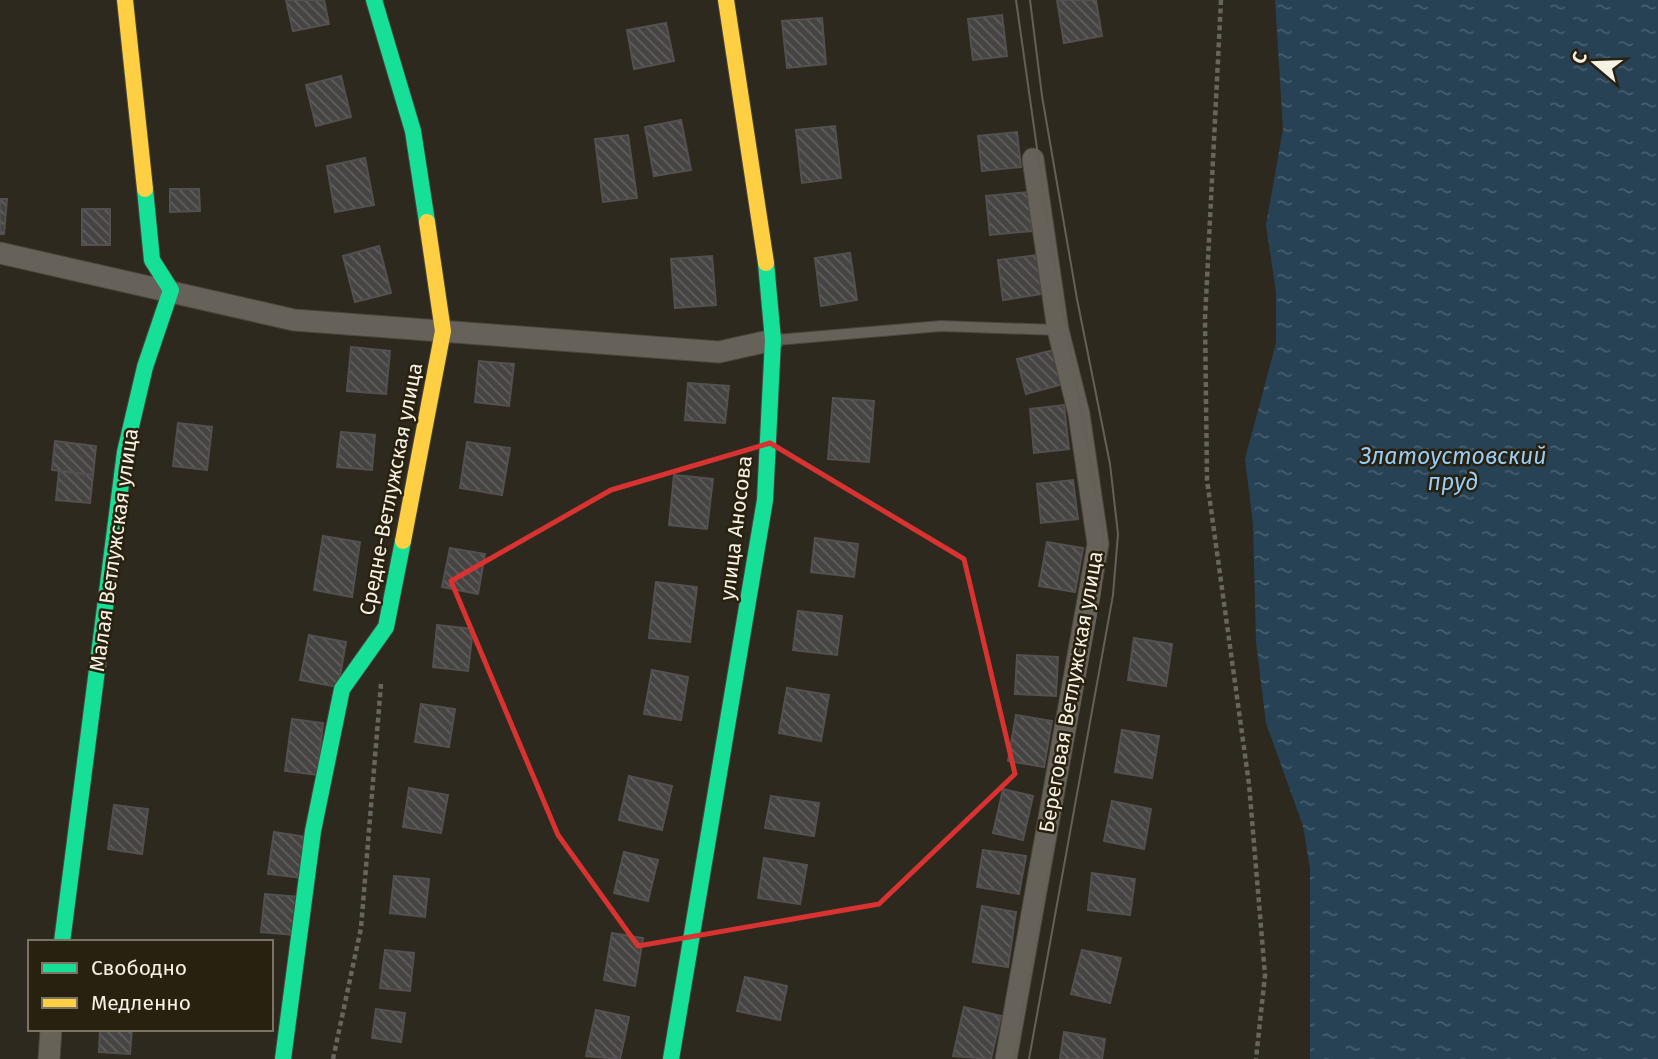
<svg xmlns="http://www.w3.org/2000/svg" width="1658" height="1059" viewBox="0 0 1658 1059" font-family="'Fira Sans',sans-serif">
<defs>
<pattern id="water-ripples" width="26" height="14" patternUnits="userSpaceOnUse" patternTransform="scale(1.75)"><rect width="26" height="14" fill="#274255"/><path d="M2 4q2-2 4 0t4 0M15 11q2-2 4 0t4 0" fill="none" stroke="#475e6d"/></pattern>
<pattern id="building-back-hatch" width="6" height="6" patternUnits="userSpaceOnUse" patternTransform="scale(1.75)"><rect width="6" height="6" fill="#464343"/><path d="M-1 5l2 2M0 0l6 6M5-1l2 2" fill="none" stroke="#615f5e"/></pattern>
</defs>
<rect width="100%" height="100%" fill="#2d291f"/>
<!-- water -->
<polygon fill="url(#water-ripples)" points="1275,0 1658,0 1658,1059 1310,1059 1310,868 1303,826 1266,723 1256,642 1253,524 1245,459 1276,343 1276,292 1266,225 1283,129"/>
<!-- building -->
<g fill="url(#building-back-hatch)" stroke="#53504f" stroke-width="2">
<polygon points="286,0 324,0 329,24 293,31"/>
<polygon points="1057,0 1096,0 1102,36 1064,43"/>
<polygon points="1002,15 1007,56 973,60 968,19"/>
<polygon points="822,18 826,64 787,68 782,21"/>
<polygon points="666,23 674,61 634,69 627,30"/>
<polygon points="341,76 351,117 316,126 306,85"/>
<polygon points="681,120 691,170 654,176 645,127"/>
<polygon points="835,126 841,178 802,183 796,130"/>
<polygon points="1017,132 1021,167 982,171 978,136"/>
<polygon points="628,135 637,198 603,202 595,139"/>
<polygon points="365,158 374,205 335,212 327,166"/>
<polygon points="170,189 199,189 200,211 170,212"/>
<polygon points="1028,192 1032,231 990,235 986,196"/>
<polygon points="0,199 7,199 4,234 0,234"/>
<rect x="82" y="209" width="28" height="36"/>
<polygon points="379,246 391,293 355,302 343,256"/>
<polygon points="850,253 857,300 821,306 815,258"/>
<polygon points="1037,255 1042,294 1003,300 998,260"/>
<polygon points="712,256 716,305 675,308 671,259"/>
<polygon points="351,347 390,351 386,394 347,391"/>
<polygon points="1054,350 1063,384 1026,394 1017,359"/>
<polygon points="479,361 514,364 509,406 475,402"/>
<polygon points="688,383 729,386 725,423 685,420"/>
<polygon points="833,398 874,401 869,462 828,459"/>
<polygon points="1064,405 1069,449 1034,453 1030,409"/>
<polygon points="178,423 212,427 207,470 173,466"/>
<polygon points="341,432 375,435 372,470 337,467"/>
<polygon points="55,441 96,446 93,475 52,470"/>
<polygon points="467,442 510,448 502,495 460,488"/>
<polygon points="59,471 93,475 90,503 56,500"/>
<polygon points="674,475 713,479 707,529 669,525"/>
<polygon points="1073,480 1078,519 1041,523 1037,484"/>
<polygon points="323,536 360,542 352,597 314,590"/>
<polygon points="815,538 858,544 854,577 811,572"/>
<polygon points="1047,542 1083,548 1075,592 1039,586"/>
<polygon points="450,548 485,554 478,594 442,587"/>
<polygon points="656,582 697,587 690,642 649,638"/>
<polygon points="798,611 842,616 837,655 793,650"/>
<polygon points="437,625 473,629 468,671 433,667"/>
<polygon points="309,635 346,642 338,687 300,680"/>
<polygon points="1134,638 1172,644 1166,686 1128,680"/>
<polygon points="1017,655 1058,657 1056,696 1015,694"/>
<polygon points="652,670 688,677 681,720 644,714"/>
<polygon points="787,688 829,695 821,741 779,733"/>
<polygon points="421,704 455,709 449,747 415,742"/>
<polygon points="1016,715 1052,721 1044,767 1008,761"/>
<polygon points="292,719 323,723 317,775 285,771"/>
<polygon points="1122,730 1159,736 1152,778 1115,772"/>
<polygon points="629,776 672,786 662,830 619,820"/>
<polygon points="409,788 448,795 441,833 403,827"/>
<polygon points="1003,789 1033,796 1023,840 993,833"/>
<polygon points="771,796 819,803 814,836 765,828"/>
<polygon points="1112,801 1151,809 1144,849 1104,841"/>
<polygon points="114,805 148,809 142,854 108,849"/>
<polygon points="274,832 307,837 302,878 268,874"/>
<polygon points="983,850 1026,856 1019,894 977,887"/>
<polygon points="624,852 658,860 648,901 614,893"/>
<polygon points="764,858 807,865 800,904 758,898"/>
<polygon points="1092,873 1135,879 1130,915 1088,910"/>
<polygon points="394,876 429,879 425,917 390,913"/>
<polygon points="265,894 299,897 294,935 261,932"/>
<polygon points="982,906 1016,912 1008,967 973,962"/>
<polygon points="612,933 643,938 635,986 604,980"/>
<polygon points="385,950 414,953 410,991 380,988"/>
<polygon points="1082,950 1121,958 1110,1003 1071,994"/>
<polygon points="745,977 787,986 780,1020 737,1011"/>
<polygon points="964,1007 1001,1016 991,1059 953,1056"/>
<polygon points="376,1009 405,1013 401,1042 372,1038"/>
<polygon points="596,1010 629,1017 620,1059 586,1056"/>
<polygon points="100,1029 132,1029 130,1054 99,1052"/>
<polygon points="1064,1032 1105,1039 1102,1059 1060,1059"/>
</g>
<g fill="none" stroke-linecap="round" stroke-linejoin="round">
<!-- lane casing -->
<g stroke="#4a463e" stroke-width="12">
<polyline id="lane" points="776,340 941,326 1058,330"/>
</g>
<!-- street casing -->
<g stroke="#4a463e" stroke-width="23">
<g id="street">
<polyline points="0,253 294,320 719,352 773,340"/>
<polyline points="49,1059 51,1029"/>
<polyline points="1006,1059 1098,544 1079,414 1058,330 1033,159"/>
</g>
</g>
<!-- fast casing -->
<g stroke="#4a463e" stroke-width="18">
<g id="fast">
<polyline points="374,0 413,131 427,222"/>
<polyline points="62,942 125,452 145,367 171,290 152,260 145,189"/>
<polyline points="283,1059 313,831 342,689 386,627 403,541"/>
<polyline points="671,1059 765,500 773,340 766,263"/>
</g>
</g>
<!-- slow casing -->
<g stroke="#4a463e" stroke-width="18">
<g id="slow">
<polyline points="125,0 145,189"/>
<polyline points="726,0 766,263"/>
<polyline points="403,541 443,331 427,222"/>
</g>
</g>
<!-- path -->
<g stroke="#68655f" stroke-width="4.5" stroke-dasharray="5 3.5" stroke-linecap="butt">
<polyline points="1221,0 1205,319 1207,480 1249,784 1265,975 1256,1059"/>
<polyline points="333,1059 361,928 381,684"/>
</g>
<!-- lane -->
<use href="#lane" stroke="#66625a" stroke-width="10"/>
<!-- street -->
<use href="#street" stroke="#66625a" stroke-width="21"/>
<!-- fast -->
<use href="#fast" stroke="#16e098" stroke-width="16"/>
<!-- slow -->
<use href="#slow" stroke="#ffcf43" stroke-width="16"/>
<!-- tram -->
<g stroke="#646058" stroke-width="2">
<polyline points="1014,1059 1100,593 1104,536 1049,233 1016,0"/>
<polyline points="1029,1059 1113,595 1118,534 1110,464 1077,299 1042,96 1030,0"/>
</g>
</g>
<!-- marked area -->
<path fill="none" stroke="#d83231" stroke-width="5" stroke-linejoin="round" d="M770,443L964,559L1015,774L879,904L638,946L558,835L451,581L611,490Z"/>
<g text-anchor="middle" stroke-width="5" stroke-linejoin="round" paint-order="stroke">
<!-- street labels -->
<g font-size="21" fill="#f6f1e5" stroke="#29210f">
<text transform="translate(391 489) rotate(-79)" y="7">Средне-Ветлужская улица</text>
<text transform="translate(736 528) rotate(-83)" y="7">улица Аносова</text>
<text transform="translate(114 550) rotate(-82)" y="7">Малая Ветлужская улица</text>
<text transform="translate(1071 692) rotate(-80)" y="7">Береговая Ветлужская улица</text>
</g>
<!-- water labels -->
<g font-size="23" font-style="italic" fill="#96cdf7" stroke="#29210f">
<text x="1453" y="464">Златоустовский<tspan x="1453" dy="26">пруд</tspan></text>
</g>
</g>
<!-- legend -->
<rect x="28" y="940" width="245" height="91" fill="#29210f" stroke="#7b7465" stroke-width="2"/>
<rect x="42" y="963" width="35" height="10" fill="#16e098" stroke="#7b7465" stroke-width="2"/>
<text x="91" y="975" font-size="21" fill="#f6f1e5">Свободно</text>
<rect x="42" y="998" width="35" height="10" fill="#ffcf43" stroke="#7b7465" stroke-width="2"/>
<text x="91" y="1010" font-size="21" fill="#f6f1e5">Медленно</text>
<!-- north arrow -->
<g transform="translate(1595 63) rotate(289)" stroke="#29210f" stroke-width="5" paint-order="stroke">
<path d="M0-5L12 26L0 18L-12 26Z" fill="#f6f1e5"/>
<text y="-10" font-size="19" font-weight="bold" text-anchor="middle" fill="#f6f1e5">С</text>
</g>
</svg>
